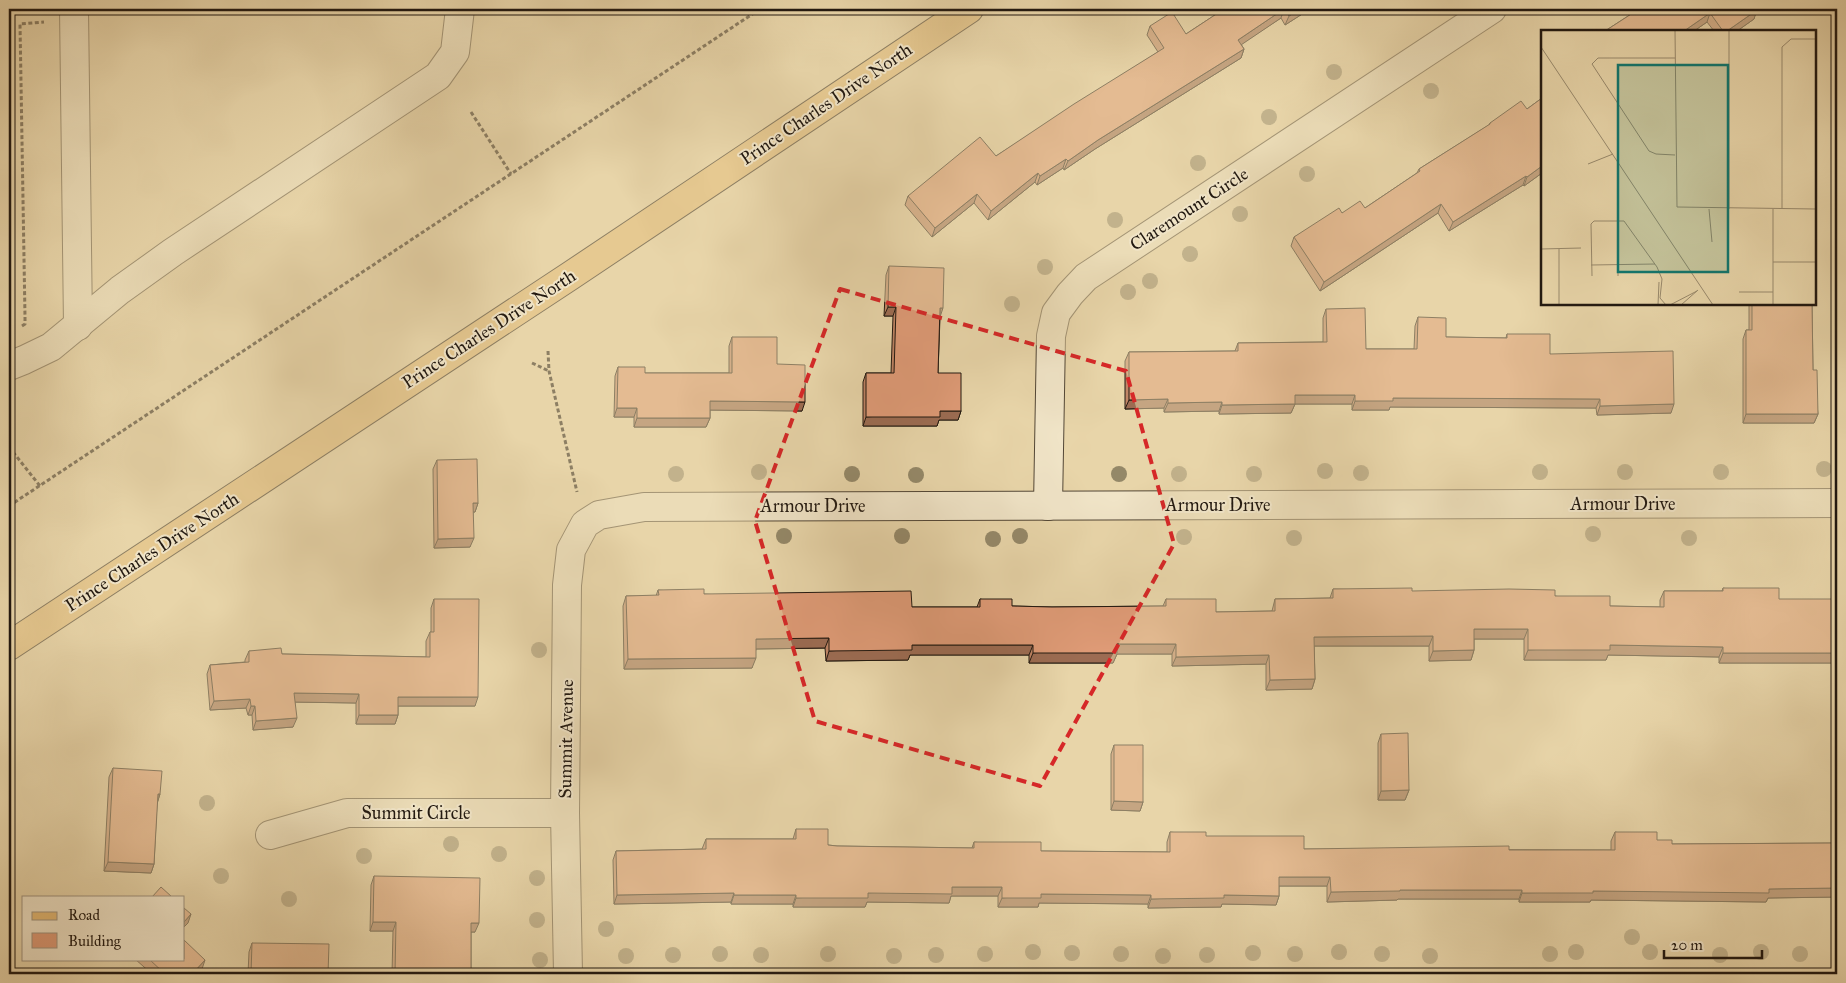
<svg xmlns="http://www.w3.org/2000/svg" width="1846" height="983" viewBox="0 0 1846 983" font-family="'IM FELL Great Primer',serif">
<rect width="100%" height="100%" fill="#e8d5a9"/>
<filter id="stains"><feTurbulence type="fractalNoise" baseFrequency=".004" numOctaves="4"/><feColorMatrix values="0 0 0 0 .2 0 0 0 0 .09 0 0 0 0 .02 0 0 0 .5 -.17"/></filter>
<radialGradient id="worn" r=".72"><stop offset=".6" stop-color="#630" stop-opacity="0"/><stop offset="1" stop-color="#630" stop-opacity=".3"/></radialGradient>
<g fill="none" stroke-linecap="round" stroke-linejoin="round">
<!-- minor casing -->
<g stroke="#534736" stroke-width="30">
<g id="minor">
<polyline points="74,9 78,326"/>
<polyline points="9,366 24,360 51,347 120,290 173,252 438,76 455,52 460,9"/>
<polyline points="1048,506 1051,336 1056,313 1070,294 1086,277 1492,9"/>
<polyline points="270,835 347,813 565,813"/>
<polyline points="568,974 565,813 567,585 571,550 585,524 599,515 644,507 1837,503"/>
</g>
</g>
<!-- major casing -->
<g stroke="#211810" stroke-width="30">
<polyline id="major" points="9,646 570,276 969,9"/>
</g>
<!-- path -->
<g stroke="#211810" stroke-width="3" stroke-dasharray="4 2.5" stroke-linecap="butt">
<polyline points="471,112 511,174"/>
<polyline points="22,326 25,324 25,317 20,24 44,22"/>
<polyline points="548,351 549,371 577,492"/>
<polyline points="532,363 549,371"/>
<polyline points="9,447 40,486"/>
<polyline points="9,506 760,9"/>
</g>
<!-- minor -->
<use href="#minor" stroke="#f0e4c7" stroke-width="28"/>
<!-- major -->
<use href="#major" stroke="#e4ba74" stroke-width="28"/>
</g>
<!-- trees -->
<g fill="#948868">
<circle cx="1334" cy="72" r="8"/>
<circle cx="1431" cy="91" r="8"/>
<circle cx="1269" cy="117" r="8"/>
<circle cx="1198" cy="163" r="8"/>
<circle cx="1307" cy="174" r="8"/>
<circle cx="1240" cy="214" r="8"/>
<circle cx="1115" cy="220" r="8"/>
<circle cx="1190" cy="254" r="8"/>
<circle cx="1045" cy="267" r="8"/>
<circle cx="1150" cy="281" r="8"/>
<circle cx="1128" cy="292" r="8"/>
<circle cx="1012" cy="304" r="8"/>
<circle cx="1824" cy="469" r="8"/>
<circle cx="1325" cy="471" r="8"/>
<circle cx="759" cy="472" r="8"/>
<circle cx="1540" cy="472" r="8"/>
<circle cx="1625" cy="472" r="8"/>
<circle cx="1721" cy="472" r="8"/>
<circle cx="1361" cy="473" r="8"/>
<circle cx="676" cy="474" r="8"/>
<circle cx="852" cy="474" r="8"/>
<circle cx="1119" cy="474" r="8"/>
<circle cx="1179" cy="474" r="8"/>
<circle cx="1254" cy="474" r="8"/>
<circle cx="916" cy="475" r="8"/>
<circle cx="1593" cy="534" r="8"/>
<circle cx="784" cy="536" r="8"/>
<circle cx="902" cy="536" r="8"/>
<circle cx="1020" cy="536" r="8"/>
<circle cx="1184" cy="537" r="8"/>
<circle cx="1294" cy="538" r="8"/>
<circle cx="1689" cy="538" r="8"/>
<circle cx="993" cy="539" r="8"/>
<circle cx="539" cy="650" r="8"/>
<circle cx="207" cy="803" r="8"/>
<circle cx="451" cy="844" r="8"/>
<circle cx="499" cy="854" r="8"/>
<circle cx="364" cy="856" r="8"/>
<circle cx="221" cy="876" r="8"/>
<circle cx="537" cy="878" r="8"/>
<circle cx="289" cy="899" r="8"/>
<circle cx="537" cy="920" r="8"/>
<circle cx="606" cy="929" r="8"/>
<circle cx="1632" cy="937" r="8"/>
<circle cx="1033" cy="952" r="8"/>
<circle cx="1339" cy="952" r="8"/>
<circle cx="1576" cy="952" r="8"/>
<circle cx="1650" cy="952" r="8"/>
<circle cx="1761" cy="952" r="8"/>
<circle cx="1072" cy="953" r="8"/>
<circle cx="1253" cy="953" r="8"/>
<circle cx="720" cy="954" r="8"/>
<circle cx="828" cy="954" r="8"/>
<circle cx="985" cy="954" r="8"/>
<circle cx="1121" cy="954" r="8"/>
<circle cx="1295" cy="954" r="8"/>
<circle cx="1382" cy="954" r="8"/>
<circle cx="1550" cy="954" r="8"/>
<circle cx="1800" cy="954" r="8"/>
<circle cx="673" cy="955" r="8"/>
<circle cx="761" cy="955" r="8"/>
<circle cx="936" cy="955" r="8"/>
<circle cx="1207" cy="955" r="8"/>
<circle cx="1720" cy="955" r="8"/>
<circle cx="626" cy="956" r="8"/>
<circle cx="894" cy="956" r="8"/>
<circle cx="1163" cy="956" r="8"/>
<circle cx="1430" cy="956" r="8"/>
<circle cx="540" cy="960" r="8"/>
</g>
<!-- wall -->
<g fill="#c08566" stroke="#211810">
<polygon points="1224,9 1310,9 1285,25 1281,18 1241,44 1244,49 1241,58 1095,149 1064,170 1063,168 1037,185 1035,182 988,220 974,203 932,237 905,205 908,196 996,156 1158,52 1147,35 1150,26 1186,34"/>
<polygon points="1639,9 1756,9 1754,19 1737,31 1714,31 1707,22 1694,31 1605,31"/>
<polygon points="1542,98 1542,173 1524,186 1523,185 1449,231 1438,213 1320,291 1291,246 1294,237 1342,213 1365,208 1417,173 1419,169 1489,125 1490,123 1527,109"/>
<polygon points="889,266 940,317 938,373 961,411 958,420 939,420 937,426 863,426 863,382 866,373 891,373 893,316 884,316 886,275"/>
<polygon points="1749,304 1812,304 1813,370 1818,414 1814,423 1743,423 1743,339 1746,330 1749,330"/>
<polygon points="1326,309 1366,349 1414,349 1415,326 1418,317 1446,337 1506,338 1507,334 1550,354 1671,413 1597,415 1596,408 1390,407 1389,410 1352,410 1352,404 1295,404 1291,413 1219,414 1219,411 1164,412 1164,408 1125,409 1125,361 1129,352 1235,351 1238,343 1323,342 1323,318"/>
<polygon points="732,337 777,364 802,411 710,410 710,418 706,427 634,427 634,417 614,417 615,376 618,367 645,373 729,373 729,346"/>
<polygon points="437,460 478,503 475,512 473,512 470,547 434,548 433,469"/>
<polygon points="1723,588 1779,599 1837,663 1719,663 1719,657 1608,655 1606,660 1524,660 1524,639 1474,639 1474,650 1471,660 1429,661 1429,646 1314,646 1315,679 1312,689 1266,690 1266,664 1172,666 1172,654 1117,654 1113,663 1029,663 1029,655 910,655 908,660 826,661 825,648 756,649 752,668 624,669 623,606 626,596 656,596 658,590 704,594 912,607 977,607 980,599 1012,606 1052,607 1163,606 1166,599 1216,612 1272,611 1275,599 1330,598 1333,589 1555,596 1610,606 1660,607 1660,600 1664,591 1722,591"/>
<polygon points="434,599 475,706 398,706 398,715 395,724 356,724 356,703 295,702 293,727 253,730 252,715 248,715 246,708 210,710 207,674 210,665 245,662 245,660 249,651 282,654 426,657 426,641 430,632 431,632 431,608"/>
<polygon points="1381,734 1409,790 1405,800 1378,800 1378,743"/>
<polygon points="1114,745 1143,802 1140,811 1111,810 1111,754"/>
<polygon points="113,768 160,794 157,803 154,864 151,873 104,871 109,777"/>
<polygon points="796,829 828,845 837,846 972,848 974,842 1041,851 1167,852 1167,842 1170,832 1304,849 1611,850 1611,841 1615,832 1672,844 1837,843 1837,897 1768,898 1766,902 1591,900 1590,902 1519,902 1519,899 1398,899 1397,900 1327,902 1327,886 1279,886 1279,896 1276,905 1222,904 1221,907 1148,908 1148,904 1039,903 1038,907 998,907 998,896 951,896 949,903 867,902 865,907 793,907 793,904 731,904 731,902 614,904 613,860 616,851 702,849 706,839 793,839"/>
<polygon points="374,876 475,932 471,932 471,974 392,974 393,931 370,931 371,885"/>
<polygon points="252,943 328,974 248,974 249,952"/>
<polygon points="135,959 184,959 202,969 197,974 152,974"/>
</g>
<!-- shaded-wall -->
<g fill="#9c6c53" stroke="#211810">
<polygon points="1284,9 1281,18 1235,49 1238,40"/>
<polygon points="1300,9 1310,9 1285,25 1289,16"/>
<polygon points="1757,10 1754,19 1737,31 1727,31"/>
<polygon points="1710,13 1707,22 1694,31 1684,31"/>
<polygon points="1244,49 1241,58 1095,149 1064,170 1068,161 1098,140"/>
<polygon points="1066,159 1063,168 1037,185 1040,176"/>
<polygon points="1542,166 1542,173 1524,186 1527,177"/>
<polygon points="1038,173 1035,182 988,220 991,211"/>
<polygon points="1526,176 1523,185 1449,231 1453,222"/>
<polygon points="977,194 974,203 932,237 935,228"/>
<polygon points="1441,204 1438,213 1320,291 1324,282"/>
<polygon points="888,307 896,307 893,316 884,316"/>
<polygon points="940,308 943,308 940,317"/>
<polygon points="1295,395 1355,395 1352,404 1291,404"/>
<polygon points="1393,398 1600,399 1596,408 1390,407 1389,410 1352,410 1355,401"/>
<polygon points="1168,399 1164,408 1125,409 1129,400"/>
<polygon points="710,401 805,402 802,411 706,410"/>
<polygon points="1222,402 1219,411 1164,412 1168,403"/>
<polygon points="1295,404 1291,413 1219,414 1222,405"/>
<polygon points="1674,404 1671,413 1597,415 1600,406"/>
<polygon points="617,408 637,408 634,417 614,417"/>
<polygon points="940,411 961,411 958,420 939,420 937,426 863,426 866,417"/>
<polygon points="1746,414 1818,414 1814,423 1743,423"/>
<polygon points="637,418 710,418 706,427 634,427"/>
<polygon points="473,503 478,503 475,512 470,512"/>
<polygon points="474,538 470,547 434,548 438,539"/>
<polygon points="1474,629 1528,629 1524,639 1471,639"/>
<polygon points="1433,636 1429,646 1311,646 1314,637"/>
<polygon points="829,638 825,648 752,649 756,639"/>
<polygon points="1117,644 1176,644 1172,654 1117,654 1113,663 1029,663 1033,653"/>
<polygon points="912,645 1033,645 1029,655 910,655 908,660 826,661 829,651"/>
<polygon points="1610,645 1723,647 1719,657 1608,655 1606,660 1524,660 1528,650"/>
<polygon points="1474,650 1471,660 1429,661 1433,651"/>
<polygon points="1723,653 1837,653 1837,663 1719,663"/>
<polygon points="1269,655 1266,664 1172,666 1176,657"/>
<polygon points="756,658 752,668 624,669 628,659"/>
<polygon points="1315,679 1312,689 1266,690 1270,680"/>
<polygon points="294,693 359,694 356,703 291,702"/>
<polygon points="398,697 478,697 475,706 395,706"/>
<polygon points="250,699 246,708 210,710 214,701"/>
<polygon points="251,706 255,706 252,715 248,715"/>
<polygon points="359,715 398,715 395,724 356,724"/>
<polygon points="297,718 293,727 253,730 256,721"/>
<polygon points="1409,790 1405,800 1378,800 1381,791"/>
<polygon points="158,794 160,794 157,804"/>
<polygon points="1114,801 1143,802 1140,811 1111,810"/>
<polygon points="108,862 154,864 151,873 104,871"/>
<polygon points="1279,877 1330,877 1327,886 1276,886"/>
<polygon points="952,887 1002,887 998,896 951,896 949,903 867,902 865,907 793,907 796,898"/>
<polygon points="1837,888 1837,897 1768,898 1766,902 1591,900 1590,902 1519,902 1522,893 1593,891"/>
<polygon points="1400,890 1522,890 1519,899 1398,899 1397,900 1327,902 1331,892"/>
<polygon points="734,893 731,902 614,904 617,895"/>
<polygon points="1041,894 1151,895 1148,904 1039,903 1038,907 998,907 1002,898"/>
<polygon points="734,895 796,895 793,904 731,904"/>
<polygon points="1224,895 1279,896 1276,905 1222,904 1221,907 1148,908 1151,899"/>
<polygon points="191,914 188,923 184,927 184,922"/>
<polygon points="373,922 396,922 393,931 370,931"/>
<polygon points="471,923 479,923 475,932 468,932"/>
<polygon points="205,960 202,969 197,974 192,974"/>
</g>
<!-- building -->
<g fill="#df9b77" stroke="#211810">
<polygon points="1224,9 1300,9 1289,16 1284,9 1238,40 1244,49 1098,140 1068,161 1066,159 1040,176 1038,173 991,211 977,194 935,228 908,196 980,137 996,156 1074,104 1164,48 1150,26 1172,12 1186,34"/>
<polygon points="1639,9 1756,9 1757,10 1727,31 1723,31 1710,13 1684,31 1605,31"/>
<polygon points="1815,95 1816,174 1815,174"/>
<polygon points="1542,98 1542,166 1527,177 1526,176 1453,222 1441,204 1324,282 1294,237 1339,208 1342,213 1360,201 1365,208 1420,171 1419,169 1490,124 1490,123 1521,101 1527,109"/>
<polygon points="889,266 944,268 943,308 940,308 938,373 961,373 961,411 940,411 940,417 866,417 866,373 894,373 896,307 888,307"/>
<polygon points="1752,304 1812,304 1813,370 1817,370 1818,414 1746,414 1746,330 1752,330"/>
<polygon points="1365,308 1366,349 1417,349 1418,317 1446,318 1446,337 1507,338 1507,334 1550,334 1550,354 1673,351 1674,404 1600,406 1600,399 1393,398 1393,401 1355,401 1355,395 1295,395 1295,404 1222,405 1222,402 1168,403 1168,399 1129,400 1129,352 1238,351 1238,343 1327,342 1326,309"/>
<polygon points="732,337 777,337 777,364 805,365 805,402 710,401 710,418 637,418 637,408 617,408 618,367 645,367 645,373 732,373"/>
<polygon points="477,459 478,503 473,503 474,538 438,539 437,460"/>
<polygon points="1412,588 1412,591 1509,589 1555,590 1555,596 1610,596 1610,606 1664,607 1664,591 1723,591 1723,588 1779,588 1779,599 1837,599 1837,653 1723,653 1723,647 1610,645 1610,650 1528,650 1528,629 1474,629 1474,650 1433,651 1433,636 1314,637 1315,679 1270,680 1269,655 1176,657 1176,644 1117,644 1117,653 1033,653 1033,645 912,645 912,650 829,651 829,638 756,639 756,658 628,659 626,596 659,595 658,590 704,589 704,594 911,591 912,607 980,607 980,599 1012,599 1012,606 1052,607 1166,606 1166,599 1216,599 1216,612 1275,611 1275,599 1333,598 1333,589"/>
<polygon points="434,599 479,599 478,697 398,697 398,715 359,715 359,694 294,693 297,718 256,721 255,706 251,706 250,699 214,701 210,665 249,662 249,651 281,648 282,654 430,657 430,632 434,632"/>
<polygon points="1408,733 1409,790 1381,791 1381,734"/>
<polygon points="1114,745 1143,745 1143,802 1114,801"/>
<polygon points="113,768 162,771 160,794 158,794 154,864 108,862"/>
<polygon points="796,829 828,829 828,845 837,846 974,848 974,842 1041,842 1041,851 1170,852 1170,832 1206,832 1206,836 1304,836 1304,849 1509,846 1509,850 1615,850 1615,832 1657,832 1657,840 1672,840 1672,844 1837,843 1837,888 1769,889 1769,893 1593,891 1593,893 1522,893 1522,890 1400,890 1400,891 1331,892 1330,877 1279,877 1279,896 1224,895 1224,898 1151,899 1151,895 1041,894 1041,898 1002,898 1002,887 952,887 952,894 868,893 868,898 796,898 796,895 734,895 734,893 617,895 616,851 706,849 706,839 796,839"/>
<polygon points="374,876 480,878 479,923 471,923 471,974 395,974 396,922 373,922"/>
<polygon points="161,887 172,897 152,897"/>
<polygon points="184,908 191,914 184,922"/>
<polygon points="184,940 205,960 192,974 165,974 149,959 184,959"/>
<polygon points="252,943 329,944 328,974 251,974"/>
</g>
<!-- marked area -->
<path d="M0 0H1846V983H0ZM840,289L1126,371L1174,544L1040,786L815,721L755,521Z" fill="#e8d5a9" fill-opacity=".55" fill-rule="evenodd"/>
<path fill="none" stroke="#d62828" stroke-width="4" stroke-dasharray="10 6" stroke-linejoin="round" d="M840,289L1126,371L1174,544L1040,786L815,721L755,521Z"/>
<g text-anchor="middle" stroke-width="4" stroke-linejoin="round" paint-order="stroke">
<!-- street labels -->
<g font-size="18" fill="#211810" stroke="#f0e4c7">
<text transform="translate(826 104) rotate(-34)" y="6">Prince Charles Drive North</text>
<text transform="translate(1189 209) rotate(-33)" y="6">Claremount Circle</text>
<text transform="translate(489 329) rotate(-33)" y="6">Prince Charles Drive North</text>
<text x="1623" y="510">Armour Drive</text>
<text x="1218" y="511">Armour Drive</text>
<text x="813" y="512">Armour Drive</text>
<text transform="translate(152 552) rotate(-33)" y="6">Prince Charles Drive North</text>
<text transform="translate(566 739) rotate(-89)" y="6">Summit Avenue</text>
<text x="416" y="819">Summit Circle</text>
</g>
</g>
<!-- overview -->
<g transform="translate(1541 30)">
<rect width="275" height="275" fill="#e8d5a9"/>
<path fill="none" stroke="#98896c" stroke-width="1" d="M134,0L136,177L275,179M188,0V179M0,17L172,275M134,28H57L51,34L108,121L115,124L134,125M47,134L72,124M168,179L171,212M232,179V275M241,179V17L250,9H275M77,191V246M0,219L40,218M232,232H275M50,235L114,234M51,246L50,194L53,191H83L116,237L121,249L119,268L125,275M198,262H232M18,275V219M117,275L118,252M129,275L156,261M140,275L157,260"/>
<path fill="#0f766e" fill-opacity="0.15" stroke="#0f766e" stroke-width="2.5" d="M77,35H187V242H77Z"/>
<rect width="275" height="275" fill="none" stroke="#211810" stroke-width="2.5"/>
</g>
<!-- margin -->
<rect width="1846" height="983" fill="none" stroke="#e8d5a9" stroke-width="30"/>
<rect x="10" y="10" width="1826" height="963" fill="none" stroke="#211810" stroke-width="2.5"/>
<rect x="15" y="15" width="1816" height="953" fill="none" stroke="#211810"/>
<!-- legend -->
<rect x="22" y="896" width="162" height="65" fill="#f0e4c7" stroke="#9d927e"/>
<rect x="32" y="912" width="25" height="8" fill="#e4ba74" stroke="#9d927e"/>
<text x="68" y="920" font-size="15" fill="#211810">Road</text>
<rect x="32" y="933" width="25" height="15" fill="#df9b77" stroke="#9d927e"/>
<text x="68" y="946" font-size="15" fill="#211810">Building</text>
<!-- scale -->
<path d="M1664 950v8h98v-8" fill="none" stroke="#211810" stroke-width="2.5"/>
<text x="1671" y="950" font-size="15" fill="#211810" stroke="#f0e4c7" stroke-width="4" paint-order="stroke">20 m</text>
<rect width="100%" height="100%" filter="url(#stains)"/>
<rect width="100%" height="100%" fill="url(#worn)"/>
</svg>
